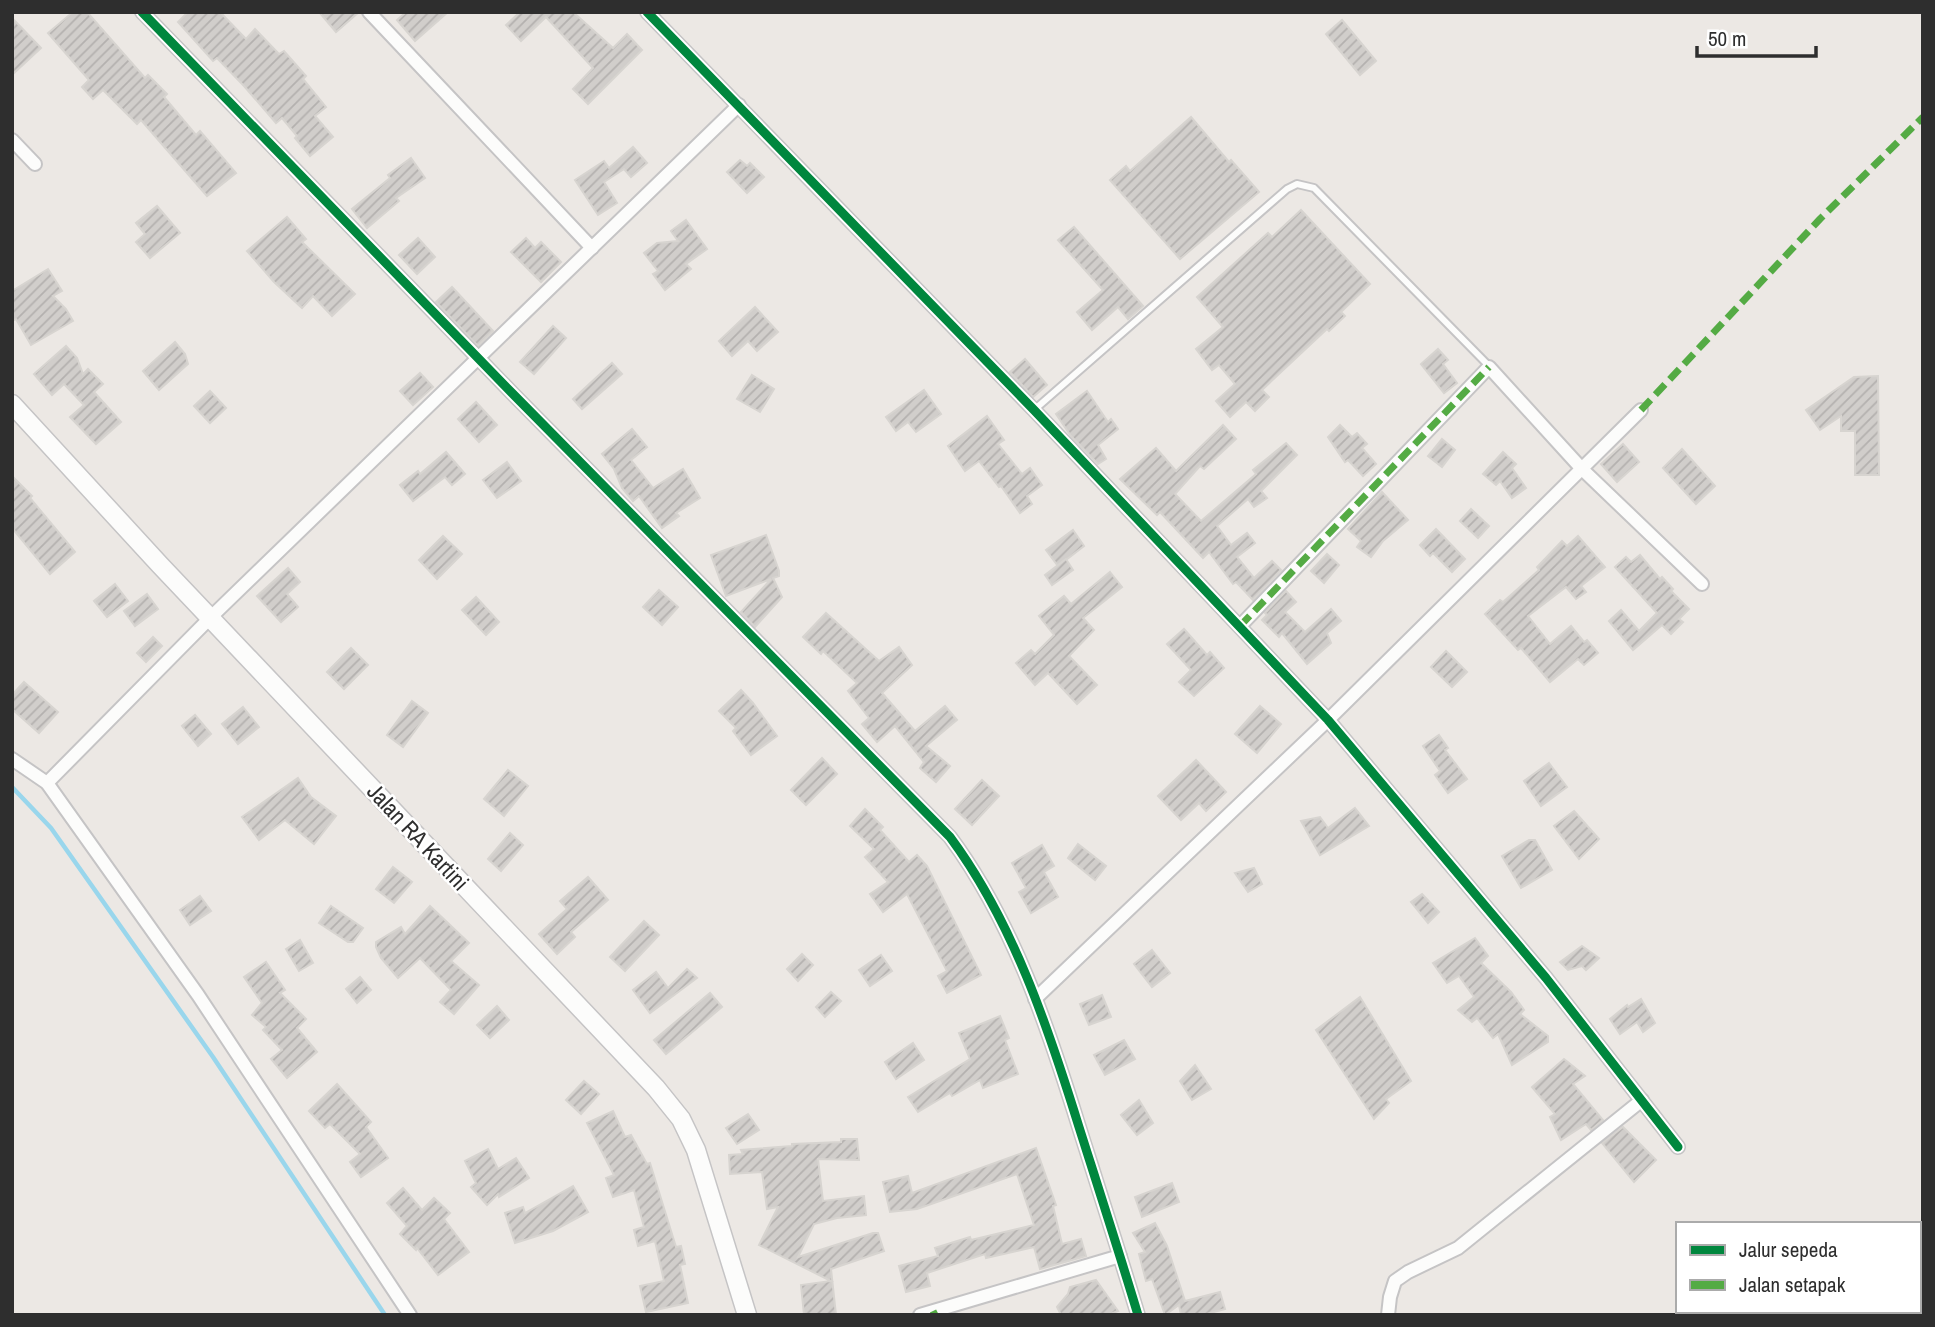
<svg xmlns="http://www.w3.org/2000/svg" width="1935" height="1327" viewBox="0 0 1935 1327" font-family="'Archivo Narrow',sans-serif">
<defs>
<pattern id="building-hatch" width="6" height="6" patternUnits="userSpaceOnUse" patternTransform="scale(1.75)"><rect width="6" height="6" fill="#d1cecb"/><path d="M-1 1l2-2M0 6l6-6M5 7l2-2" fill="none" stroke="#b4b1af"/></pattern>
</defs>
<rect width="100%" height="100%" fill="#ece8e4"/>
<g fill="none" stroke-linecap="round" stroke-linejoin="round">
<!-- stream -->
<polyline stroke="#99d6ec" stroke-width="4.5" points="12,787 51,828 213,1057 385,1315"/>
</g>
<!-- building -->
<g fill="url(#building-hatch)" stroke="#d7d4d0" stroke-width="2">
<polygon points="73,12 87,12 145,78 148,75 167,94 164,97 196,135 200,131 236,173 207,196 141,120 137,124 103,90 93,99 82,87 89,80 48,33"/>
<polygon points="188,12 220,12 246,39 255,29 279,54 284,51 306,76 303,79 326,107 315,116 333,137 310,156 295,138 297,136 282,118 276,123 244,86 217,58 213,61 178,22"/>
<polygon points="319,12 359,12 336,32"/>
<polygon points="406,12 448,12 415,41 397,20"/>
<polygon points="520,12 573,12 613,48 627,34 642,50 588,104 573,89 593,68 546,17 521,41 506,25"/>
<polygon points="12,18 41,48 12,75"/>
<polygon points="1342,20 1376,61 1360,75 1326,34"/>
<polygon points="1191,117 1229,162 1231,160 1259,192 1180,259 1110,180 1126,166 1130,171"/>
<polygon points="633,147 647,163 631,177 624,169 604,182 617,203 598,215 575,180 604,161 609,168"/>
<polygon points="411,158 425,178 396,198 399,201 367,228 352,209 390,178 388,175"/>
<polygon points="740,160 747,166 750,163 764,177 747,193 727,172"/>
<polygon points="157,206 180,233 150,258 136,242 145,234 136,223"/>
<polygon points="1301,210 1370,284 1341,312 1345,316 1329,331 1327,329 1262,390 1269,397 1255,411 1246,402 1230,417 1216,401 1235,384 1219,365 1212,370 1196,349 1223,327 1197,297 1268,233 1272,237"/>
<polygon points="287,217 306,239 302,242 355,294 332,316 313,296 302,308 274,282 247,251"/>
<polygon points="686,220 707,249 686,264 691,269 665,290 653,274 658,271 644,253 657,243 678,241 671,231"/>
<polygon points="1074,227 1143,306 1128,319 1118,307 1092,330 1077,312 1103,290 1058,240"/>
<polygon points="418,238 435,257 417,274 399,255"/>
<polygon points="526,238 535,248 541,242 561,262 541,282 511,252"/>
<polygon points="48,269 62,291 53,296 66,309 73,321 31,345 16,319 12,321 12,291"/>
<polygon points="452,287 493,331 478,346 436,302"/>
<polygon points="755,307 778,332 757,351 748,341 732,356 719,341"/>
<polygon points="553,326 566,338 534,374 520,362"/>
<polygon points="175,342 185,354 188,364 159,390 143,371"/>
<polygon points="66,346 77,358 83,374 88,369 103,384 94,392 121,422 96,444 70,417 84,405 64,384 52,395 34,374"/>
<polygon points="1438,349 1448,360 1443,364 1457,383 1444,393 1421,364"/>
<polygon points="1025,359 1047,385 1033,397 1010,372"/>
<polygon points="612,363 622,374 582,409 573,399"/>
<polygon points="420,373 433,387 413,405 400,391"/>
<polygon points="752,375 774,389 760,412 737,399"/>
<polygon points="1878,376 1879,475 1855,475 1855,431 1841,431 1841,416 1820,430 1806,410 1854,377"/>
<polygon points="924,390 941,414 916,432 908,422 896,431 886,417"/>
<polygon points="210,391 226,408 210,423 194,406"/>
<polygon points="1087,391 1108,422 1111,419 1118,429 1098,445 1106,459 1098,464 1071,436 1056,414"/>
<polygon points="476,402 497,425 479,442 458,419"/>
<polygon points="987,416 1004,440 998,444 1022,474 1030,468 1042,485 1027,496 1032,504 1020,513 1001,486 999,487 979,461 965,471 948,446"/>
<polygon points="1223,425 1236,439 1204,469 1200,466 1175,494 1201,521 1256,474 1253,470 1286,443 1297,455 1261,491 1267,498 1254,507 1248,499 1217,526 1231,545 1247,533 1255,543 1237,557 1254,578 1272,561 1281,570 1253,600 1236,582 1233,584 1209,552 1203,558 1160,512 1157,515 1120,479 1156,448 1176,471"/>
<polygon points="1340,425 1352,437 1357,433 1367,444 1362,448 1376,464 1363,476 1348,460 1345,462 1328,437"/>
<polygon points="632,429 647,447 631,460 653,488 683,469 700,498 676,513 679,516 662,528 639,496 633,501 622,488 614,469 602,454"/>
<polygon points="1442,439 1455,450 1442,467 1428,456"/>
<polygon points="1623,444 1639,462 1617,482 1601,464"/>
<polygon points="1682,449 1715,486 1696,504 1663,468"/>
<polygon points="446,452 465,474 452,485 445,477 413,501 400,485 418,471 420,474"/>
<polygon points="1503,452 1516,464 1512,468 1526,488 1512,498 1500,481 1496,485 1483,474"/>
<polygon points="507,462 521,481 497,498 483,480"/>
<polygon points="12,476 32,496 30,498 75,552 50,574 12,528"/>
<polygon points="1382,492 1408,520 1383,541 1371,557 1357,547 1361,541 1348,529"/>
<polygon points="1471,509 1489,526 1478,538 1460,521"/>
<polygon points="1436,529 1465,559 1452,572 1433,553 1430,556 1420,545"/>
<polygon points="1073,530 1084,546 1058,566 1046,550"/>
<polygon points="766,535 779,571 779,576 773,578 782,597 755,627 741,612 771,579 726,596 711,555"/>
<polygon points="443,536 462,554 437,579 419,560"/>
<polygon points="1578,536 1605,567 1581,586 1586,592 1576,599 1566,587 1528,616 1550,644 1571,626 1584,642 1587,640 1598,653 1584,665 1578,659 1550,682 1521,648 1518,650 1485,614 1500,600 1503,602 1539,570 1537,567 1562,541 1567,546"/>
<polygon points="1327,554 1339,565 1324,583 1311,571"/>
<polygon points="1640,555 1660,579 1662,577 1673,589 1671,591 1689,609 1679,619 1683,622 1671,634 1662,625 1633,650 1609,621 1621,610 1639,631 1657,613 1615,567 1626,557 1631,562"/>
<polygon points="1066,559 1073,570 1052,585 1045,575"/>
<polygon points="288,568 300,582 287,594 298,607 281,622 257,596"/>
<polygon points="1110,572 1122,587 1083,618 1094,630 1069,656 1097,685 1077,704 1048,673 1035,685 1016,663 1031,650 1035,654 1054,635 1039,616 1064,596 1071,604"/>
<polygon points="115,584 128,601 107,617 94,601"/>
<polygon points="659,590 678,607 662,625 643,607"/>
<polygon points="1286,591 1296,602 1285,612 1305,632 1331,609 1341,621 1327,633 1331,643 1307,664 1282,633 1279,637 1262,620 1267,615 1265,613"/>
<polygon points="147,594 158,609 135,626 124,611"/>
<polygon points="476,597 499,622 486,635 462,610"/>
<polygon points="826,613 879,661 899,647 912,665 882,693 915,731 945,706 957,720 926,746 950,766 936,782 920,768 924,762 895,726 877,742 862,724 869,718 848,691 857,683 823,651 821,654 803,637"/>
<polygon points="1184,629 1207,655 1210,652 1224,668 1194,696 1179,682 1191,670 1167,644"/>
<polygon points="153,637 162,646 146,662 137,653"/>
<polygon points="351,648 368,665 344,689 327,672"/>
<polygon points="1446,651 1467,672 1452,687 1431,667"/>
<polygon points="24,682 58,712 39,733 12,709 12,695"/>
<polygon points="741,690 753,703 777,736 751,755 733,731 736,728 719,711"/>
<polygon points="412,701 428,713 403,747 387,735"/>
<polygon points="1260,706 1281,724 1257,753 1235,734"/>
<polygon points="243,707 259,727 238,744 222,724"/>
<polygon points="195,715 211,734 198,746 182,726"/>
<polygon points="1439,735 1448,748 1445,750 1467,779 1448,793 1435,775 1440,771 1423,746"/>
<polygon points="822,758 837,774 806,805 791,790"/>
<polygon points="1196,760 1226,792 1206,811 1199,803 1181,820 1158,796"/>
<polygon points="1549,763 1567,787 1541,806 1524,781"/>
<polygon points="508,770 528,786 504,816 484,799"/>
<polygon points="298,778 311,797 336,816 314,844 285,820 259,840 242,817"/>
<polygon points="982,780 999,796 972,825 955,809"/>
<polygon points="1355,808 1369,826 1320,855 1301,821 1320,817 1328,828"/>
<polygon points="865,809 883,827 880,830 909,862 917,855 927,866 981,975 947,993 938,976 947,971 907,894 883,912 870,894 888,882 865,857 874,849 850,826"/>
<polygon points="1574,811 1599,839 1579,859 1554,826"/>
<polygon points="510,833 523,845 501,871 488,859"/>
<polygon points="1529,840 1535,840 1552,870 1521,888 1502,856"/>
<polygon points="1078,844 1106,866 1095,880 1068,858"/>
<polygon points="1042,845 1054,866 1044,872 1058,897 1031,913 1019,892 1026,888 1012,863"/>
<polygon points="393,867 412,882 394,903 376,889"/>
<polygon points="1254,868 1262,884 1248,892 1235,873"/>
<polygon points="588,877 608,900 571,932 575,937 557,954 539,934 567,909 560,901"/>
<polygon points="1422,894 1439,912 1428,923 1411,902"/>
<polygon points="200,896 211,911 190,925 180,910"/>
<polygon points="331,906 363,928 353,942 348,942 319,923"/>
<polygon points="430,906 469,943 451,961 479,985 454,1014 440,1002 451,990 420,958 398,978 381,958 376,947 376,942 401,927 405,934"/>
<polygon points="644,921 659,935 625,971 610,957"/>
<polygon points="1475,938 1488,956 1481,963 1511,992 1524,1010 1520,1014 1548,1036 1548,1042 1512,1065 1498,1034 1493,1038 1477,1018 1472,1022 1458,1010 1474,997 1459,976 1447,983 1433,963"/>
<polygon points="300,940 313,963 299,971 286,949"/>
<polygon points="1582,946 1599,958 1586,970 1582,966 1568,970 1560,962"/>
<polygon points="1152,950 1170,973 1152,987 1134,964"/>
<polygon points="802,954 813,965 798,981 787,969"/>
<polygon points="881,955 892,971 870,986 859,970"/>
<polygon points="266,962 285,990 280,993 306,1019 297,1028 317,1052 287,1078 271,1059 282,1050 263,1030 266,1027 252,1015 262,1003 244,977"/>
<polygon points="687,969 697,978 650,1013 633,990 656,972 668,988"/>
<polygon points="360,977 371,990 357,1003 346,989"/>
<polygon points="831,992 841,1001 825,1017 816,1007"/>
<polygon points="710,993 722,1007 666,1054 654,1040"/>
<polygon points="1102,995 1111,1017 1089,1025 1080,1004"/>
<polygon points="1360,997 1411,1081 1386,1099 1389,1103 1374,1119 1316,1030"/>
<polygon points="1641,999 1655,1023 1643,1032 1637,1022 1620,1034 1610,1019 1627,1005 1628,1007"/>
<polygon points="497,1006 509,1020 490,1038 477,1025"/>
<polygon points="1000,1016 1009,1038 1005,1040 1018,1074 983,1088 980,1080 952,1096 950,1093 918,1112 908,1097 970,1059 959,1033"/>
<polygon points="1124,1040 1135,1059 1105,1075 1094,1055"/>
<polygon points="913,1043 924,1060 896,1079 885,1062"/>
<polygon points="1564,1059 1585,1076 1573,1084 1603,1120 1591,1130 1586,1124 1561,1140 1550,1117 1555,1114 1532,1087"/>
<polygon points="1195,1065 1211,1089 1192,1100 1180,1081"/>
<polygon points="584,1081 599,1094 581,1114 566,1100"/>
<polygon points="337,1084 371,1122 366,1127 388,1158 361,1177 350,1162 360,1154 330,1124 325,1128 309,1111"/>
<polygon points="1139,1100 1153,1123 1137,1135 1121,1115"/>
<polygon points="613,1111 625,1137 631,1135 647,1164 650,1163 676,1247 681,1246 685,1264 680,1265 688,1303 646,1312 640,1286 664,1281 655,1241 638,1246 634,1230 644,1227 634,1190 613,1197 606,1178 614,1175 587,1123"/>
<polygon points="748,1114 759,1130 737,1144 726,1128"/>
<polygon points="1623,1127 1656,1160 1634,1182 1602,1143"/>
<polygon points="841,1139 857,1139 859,1160 818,1159 823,1201 864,1196 866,1215 837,1218 814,1224 798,1257 873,1233 878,1233 884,1251 831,1269 836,1315 804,1315 801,1285 831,1281 759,1245 778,1207 767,1209 762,1172 730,1174 729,1155 743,1154 741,1150 792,1146 792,1144 841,1142"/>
<polygon points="1036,1148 1056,1205 1053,1206 1062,1244 1081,1239 1086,1256 1040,1269 1034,1247 986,1258 985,1254 927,1273 930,1286 906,1292 899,1266 938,1256 935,1248 970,1237 971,1240 1034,1225 1017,1174 917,1209 890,1212 883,1182 908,1176 912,1193"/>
<polygon points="488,1149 498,1169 516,1158 529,1178 499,1197 498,1194 487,1205 471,1187 476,1183 465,1161"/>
<polygon points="1172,1183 1179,1202 1142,1217 1135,1197"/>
<polygon points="573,1186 588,1212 553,1231 515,1243 505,1213 523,1207 525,1213"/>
<polygon points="403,1188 422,1210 434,1198 450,1213 444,1219 469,1252 438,1275 417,1248 416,1250 400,1234 407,1226 387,1203"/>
<polygon points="1155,1223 1167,1246 1185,1301 1220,1292 1225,1309 1203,1315 1181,1315 1179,1305 1165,1315 1152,1279 1146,1281 1139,1254 1145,1252 1133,1233"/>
<polygon points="1096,1280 1118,1311 1108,1315 1061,1315 1057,1307 1068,1294 1070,1287"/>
</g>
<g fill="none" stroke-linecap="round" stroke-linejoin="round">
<!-- service casing -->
<g stroke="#c5c4c5" stroke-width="10">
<polyline id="service" points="1034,410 1287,189 1297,184 1314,188 1489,366"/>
</g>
<!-- minor casing -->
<g stroke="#c5c4c5" stroke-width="16">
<g id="minor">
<path d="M142,12L513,394L950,837C1013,922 1048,1027 1079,1127C1099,1190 1119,1252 1138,1315"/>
<polyline points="369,12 592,248"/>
<polyline points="647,12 1034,410 1328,720 1546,978 1678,1147"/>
<polyline points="12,140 35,164"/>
<polyline points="1240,626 1489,367 1582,469 1702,584"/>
<polyline points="12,759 47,783 198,995 410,1315"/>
<polyline points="47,783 210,618 739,105"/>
<polyline points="1035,999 1328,720 1641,410"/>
<polyline points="920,1315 1120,1256"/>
<polyline points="1388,1315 1390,1297 1395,1281 1408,1272 1458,1248 1642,1100"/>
</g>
</g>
<!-- secondary casing -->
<g stroke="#c5c4c5" stroke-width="21">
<polyline id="secondary" points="12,404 160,565 656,1088 681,1119 696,1150 747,1315"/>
</g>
<!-- service -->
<use href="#service" stroke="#fcfcfb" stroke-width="6"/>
<!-- minor -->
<use href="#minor" stroke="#fcfcfb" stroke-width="12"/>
<!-- secondary -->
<use href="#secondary" stroke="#fcfcfb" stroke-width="18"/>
<!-- quiet -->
<g stroke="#54ab44" stroke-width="7" stroke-dasharray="14 7" stroke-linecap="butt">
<polyline points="1641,410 1820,219 1923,117"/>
<polyline points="1240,626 1489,367"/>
<polyline points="933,1311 935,1315"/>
</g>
<!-- cycleway casing -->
<g stroke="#fff" stroke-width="13">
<g id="cycleway">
<path d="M142,12L513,394L950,837C1013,922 1048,1027 1079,1127C1099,1190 1119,1252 1138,1315"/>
<polyline points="647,12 1034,410 1328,720 1546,978 1678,1147"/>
</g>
</g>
<!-- cycleway -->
<use href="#cycleway" stroke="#00873e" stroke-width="9"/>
</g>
<g text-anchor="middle" stroke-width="5" stroke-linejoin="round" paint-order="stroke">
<!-- street labels -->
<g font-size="23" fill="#2e2e2e" stroke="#fff">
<text transform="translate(418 837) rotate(47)" y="8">Jalan RA Kartini</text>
</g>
</g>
<!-- border -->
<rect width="1935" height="1327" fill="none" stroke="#2e2e2e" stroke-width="28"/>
<!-- legend -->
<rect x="1676" y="1222" width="245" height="91" fill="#ffffff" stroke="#ababab" stroke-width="2"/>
<rect x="1690" y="1245" width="35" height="10" fill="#00873e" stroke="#ababab" stroke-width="2"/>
<text x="1739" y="1257" font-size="21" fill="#2e2e2e">Jalur sepeda</text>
<rect x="1690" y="1280" width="35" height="10" fill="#54ab44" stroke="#ababab" stroke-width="2"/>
<text x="1739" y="1292" font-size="21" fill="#2e2e2e">Jalan setapak</text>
<!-- scale -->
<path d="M1697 46v10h119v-10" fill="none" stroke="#2e2e2e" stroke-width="3.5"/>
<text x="1708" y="46" font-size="21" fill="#2e2e2e" stroke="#ffffff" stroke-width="5" paint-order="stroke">50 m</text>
</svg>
